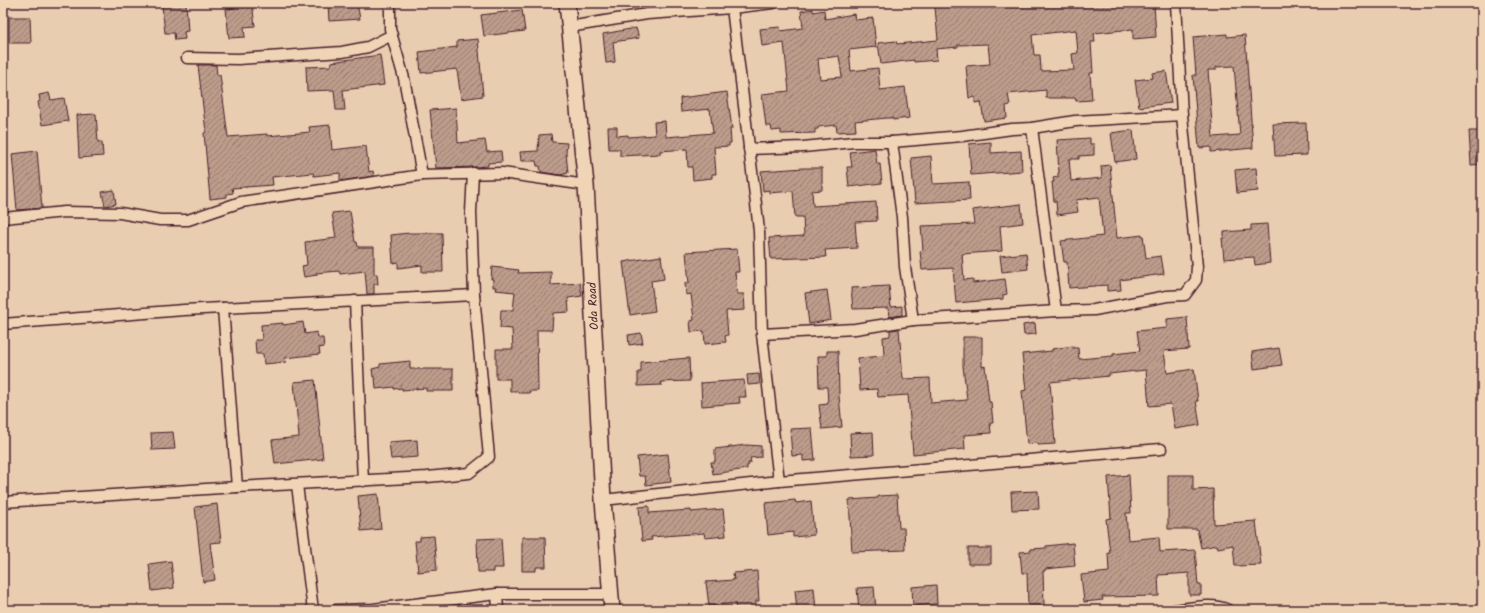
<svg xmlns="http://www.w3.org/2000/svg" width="1485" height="613" viewBox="0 0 1485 613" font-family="Kalam,sans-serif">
<defs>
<pattern id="building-hatch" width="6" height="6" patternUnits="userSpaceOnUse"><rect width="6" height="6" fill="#bc9c8b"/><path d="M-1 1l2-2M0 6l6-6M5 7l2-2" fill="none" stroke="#9b7f72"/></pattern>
</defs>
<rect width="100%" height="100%" fill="#e8cdb0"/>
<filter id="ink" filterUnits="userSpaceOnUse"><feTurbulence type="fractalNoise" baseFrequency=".025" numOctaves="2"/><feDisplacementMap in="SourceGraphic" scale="8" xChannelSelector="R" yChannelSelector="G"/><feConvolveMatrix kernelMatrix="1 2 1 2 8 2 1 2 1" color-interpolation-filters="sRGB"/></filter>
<g filter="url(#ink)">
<!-- building -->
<g fill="url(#building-hatch)" stroke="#4a1f2b" fill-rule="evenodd">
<polygon points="186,3 188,31 184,32 185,39 175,40 174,33 165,33 162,5"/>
<polygon points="235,3 252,3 255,26 244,27 245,37 229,38 226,9 235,8"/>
<polygon points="328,3 357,3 360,19 329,21"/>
<path d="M988,3H1154L1156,37L1133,39V29L1094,33L1095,42H1091L1093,73H1090L1092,100L1076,101L1075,98H1046V90L1008,94L1010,105L1006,106L1007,118L984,121L981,102L975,103V97L969,98L966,66L990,64L988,44L958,45V47L936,49L937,60L914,62V60L881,64L878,43L896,41L897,44L938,40L935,7L954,5L955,8L988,6ZM1076,30L1078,53L1072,54L1074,70L1041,71L1040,55H1034L1032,35Z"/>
<path d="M813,9V12L824,10L825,19L854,14L855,20L873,18L876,47L849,50L851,71L878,68L880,90L905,87L909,118L893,120V118H887L855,121L856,131L837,132L836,125L818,127V129H815V133L781,134V130L772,131L771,126H766L762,94L789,91L784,43L762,46L760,29L780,27L781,31L803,28L801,11ZM839,56L842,77L820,79L818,59Z"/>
<polygon points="522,10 525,31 484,36 481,15"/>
<polygon points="9,17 30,17 31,43 9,43"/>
<polygon points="636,28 639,38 613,42 615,62 606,63 603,34"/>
<path d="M1227,34V37L1245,35L1253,148L1211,152V147L1199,148L1193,75H1196L1193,37ZM1234,66L1240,135L1213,137L1208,70H1216V67Z"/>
<polygon points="478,39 483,96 461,99 457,69 421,73 419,52 457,47 457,41"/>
<polygon points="380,55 384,85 343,90 345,110 336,110 334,90 307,91 306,67 331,66 331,62"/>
<polygon points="198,65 216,65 217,75 220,75 228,137 267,134 267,136 310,132 309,127 330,125 332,150 366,146 369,172 373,171 374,176 340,181 340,173 314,176 313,173 272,177 273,185 232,188 233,193 227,194 227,197 210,199 204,133 206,132"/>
<polygon points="1166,71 1171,103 1139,107 1135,80 1153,78 1152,73"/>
<polygon points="727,92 732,129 730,129 731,143 729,143 729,146 714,147 716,174 712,174 712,178 693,180 692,167 688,167 687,149 660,151 660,154 620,156 620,149 609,149 608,127 617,127 617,136 628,135 628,137 655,135 654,122 665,121 666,137 713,133 710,109 681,112 680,98"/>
<polygon points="49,93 51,100 64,98 68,121 42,125 38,102 40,101 39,95"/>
<polygon points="456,108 458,143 485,140 487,152 501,151 502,162 488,163 488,166 475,167 436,168 430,110"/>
<polygon points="96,114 98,142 102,142 103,156 79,158 77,115"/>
<polygon points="1306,123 1307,155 1275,156 1273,124"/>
<polygon points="1133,130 1136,159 1115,162 1111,133"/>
<polygon points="1469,131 1481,131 1482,164 1471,165"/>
<polygon points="551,134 552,142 567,143 566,153 568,173 560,175 541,172 540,166 537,166 536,161 521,161 520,152 538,151 539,135"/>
<polygon points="1090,138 1090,144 1094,144 1094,155 1079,156 1079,159 1069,159 1071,181 1102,178 1101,166 1110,165 1117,238 1143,235 1146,258 1161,256 1164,274 1120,280 1121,290 1107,291 1107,285 1069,288 1067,262 1064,262 1061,241 1103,236 1099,197 1076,200 1078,212 1057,215 1056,201 1054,202 1052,182 1054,182 1053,178 1058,177 1058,173 1059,173 1057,140"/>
<polygon points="991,142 991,153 1021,151 1022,171 971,175 969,144"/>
<polygon points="875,149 877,164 880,164 882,183 849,187 847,167 852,167 850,152"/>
<polygon points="37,151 42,208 17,210 12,154"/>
<polygon points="931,156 933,184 969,182 970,200 915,203 911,158"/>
<polygon points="804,168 822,168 822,190 812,191 813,206 876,202 877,221 855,222 857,248 825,250 826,257 771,259 769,238 804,236 803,217 795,217 793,191 769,193 769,190 763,191 761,171"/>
<polygon points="1256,168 1258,191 1237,193 1235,170"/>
<polygon points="114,190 116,204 105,206 102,192"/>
<polygon points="1021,204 1023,223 1000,226 1002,251 962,254 964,280 973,279 973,283 1005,279 1007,294 1003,295 1003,299 956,303 953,268 922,270 920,251 923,250 921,226 974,224 972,210"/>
<polygon points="350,211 355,242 357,242 358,247 374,247 374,274 377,274 378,284 374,284 374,294 367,294 365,271 340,274 339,271 316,273 317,275 304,277 302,266 307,265 305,242 336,238 332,213"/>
<polygon points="1267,224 1270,263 1255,265 1254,257 1224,259 1222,238 1224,238 1224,232 1251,230 1251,225"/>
<polygon points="409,233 442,233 443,272 422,272 422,265 398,268 398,262 393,263 391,235"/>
<polygon points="737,249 739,272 735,272 737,294 744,294 745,310 726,311 728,335 725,336 726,342 705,344 704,331 691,332 690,321 694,320 691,294 686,295 685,283 689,283 686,252"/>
<polygon points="1026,253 1028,269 1002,272 1000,256"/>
<polygon points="661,256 664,279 651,281 655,311 630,315 623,262"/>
<polygon points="492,267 519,270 518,273 551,272 551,285 580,283 582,296 568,298 569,312 553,313 552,330 537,330 538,391 529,391 530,393 518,393 517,391 510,391 510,379 496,379 496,349 513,349 512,329 500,328 501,310 513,310 515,292 495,290 496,287 493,287 493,279 491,279"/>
<polygon points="889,286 891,307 902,306 902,315 889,317 888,308 853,309 851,288"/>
<polygon points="827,290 831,320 809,324 805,293"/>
<polygon points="1187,317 1189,349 1164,351 1167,373 1194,369 1198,401 1196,401 1200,425 1175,429 1171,404 1149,406 1146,370 1109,374 1109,376 1050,382 1055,444 1038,445 1038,443 1027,444 1022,391 1026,390 1022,354 1052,351 1052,349 1073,346 1073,348 1078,348 1079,359 1113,356 1113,354 1140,351 1137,331 1167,328 1167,319"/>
<polygon points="303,322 305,334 317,332 318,338 323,338 324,347 319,348 320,354 285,358 286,362 264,364 263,354 256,354 255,340 262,340 261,325 283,323 283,325"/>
<polygon points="1035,323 1036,334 1024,335 1023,325"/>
<polygon points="899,329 903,379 930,378 931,403 967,400 963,366 963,337 982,337 982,367 985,366 989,402 991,402 993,423 990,423 991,433 964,435 965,449 913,454 908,395 878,397 877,389 860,390 858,358 884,356 883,337 890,336 890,330"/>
<polygon points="641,333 643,343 629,345 628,335"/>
<polygon points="1279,348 1282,365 1254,369 1252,352"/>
<polygon points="827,351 838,351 839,396 842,427 822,429 819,405 828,404 827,387 819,387 818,356 827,356"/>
<polygon points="689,358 690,381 661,382 662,385 638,386 638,372 641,372 641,362"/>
<polygon points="410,361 410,369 453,369 453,391 426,391 426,388 402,390 402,388 394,389 394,387 376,389 375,377 373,377 372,369 380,367 380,364"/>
<polygon points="759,374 760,384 748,385 747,375"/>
<polygon points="315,380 323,459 275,464 272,440 299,437 294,382"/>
<polygon points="744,380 746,397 739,397 740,403 702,406 701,383"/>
<polygon points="812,428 815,460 803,461 803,455 792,456 790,429"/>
<polygon points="173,432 175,449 152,450 151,433"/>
<polygon points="873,432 874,455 851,456 850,433"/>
<polygon points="417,440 418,457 391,459 389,442"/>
<polygon points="746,445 761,446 761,457 750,458 751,463 748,463 749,465 747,466 747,469 713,474 711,462 715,462 715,449"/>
<polygon points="668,454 671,482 646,485 645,476 639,476 637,457"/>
<polygon points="1129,475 1131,513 1126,513 1128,540 1159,537 1160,552 1195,550 1198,585 1201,585 1201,595 1189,595 1189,573 1176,574 1158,575 1159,596 1102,597 1103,600 1084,602 1081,575 1109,572 1108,553 1110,553 1106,519 1111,518 1108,477"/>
<polygon points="1168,475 1193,475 1193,490 1213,489 1214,524 1256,521 1261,565 1235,566 1233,545 1218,548 1217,545 1201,548 1197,529 1168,529"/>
<polygon points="1038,491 1039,509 1012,510 1011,492"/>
<polygon points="378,494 381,529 361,531 358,496"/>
<polygon points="897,495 899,528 904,528 905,550 852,552 849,500 878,498 878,496"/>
<polygon points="795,500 796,503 811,501 814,535 793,537 793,532 768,535 765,503"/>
<polygon points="217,504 221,542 210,543 215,580 203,582 195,507"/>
<polygon points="649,506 649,513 691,510 691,512 723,509 726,536 705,538 704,533 651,537 652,540 642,541 639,507"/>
<polygon points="434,536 437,570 418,572 415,541 420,541 420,537"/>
<polygon points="522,537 545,537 546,567 536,567 536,571 522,571"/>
<polygon points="501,538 503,568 493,568 493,572 478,572 477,539"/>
<polygon points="1073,543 1075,566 1045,569 1045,571 1043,571 1044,605 1028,605 1027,573 1022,573 1020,552 1031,551 1031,549 1046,548 1046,546"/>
<rect x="968" y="548" width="23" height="16"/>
<polygon points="171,561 174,588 152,591 149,564"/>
<polygon points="757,571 759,601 756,601 756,610 736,610 735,603 709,606 706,582 734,580 733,573"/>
<polygon points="936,585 937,604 913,606 912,587"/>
<polygon points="874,587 876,610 859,610 857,588"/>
<polygon points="814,588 816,610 797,610 795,590"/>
</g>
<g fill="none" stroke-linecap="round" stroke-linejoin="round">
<!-- street casing -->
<g stroke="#4a1f2b" stroke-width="13">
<g id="street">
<polyline points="390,3 390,29 404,78 422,175"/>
<polyline points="732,8 756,204 759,231 762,334 779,481"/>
<polyline points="569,27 647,14 732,8 773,3"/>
<polyline points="187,58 238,59 342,52 368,47 392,35"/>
<polyline points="1032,128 1056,311"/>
<polyline points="892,142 902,217 905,267 913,320"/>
<polyline points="749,149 803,147 854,142 892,142 962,136 1012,129 1032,128 1075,121 1182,115"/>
<polyline points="3,218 65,212 120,213 160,220 188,220 241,202 422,175 502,173 586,185"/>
<polyline points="355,301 363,481"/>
<polyline points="223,308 237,487"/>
<polyline points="3,324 184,310 474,295"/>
<polyline points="762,334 855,329 913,320 980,316 1056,311 1094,310 1167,296 1185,295 1196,280 1197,267 1182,115 1176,3"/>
<polyline points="297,485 313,610"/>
<polyline points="603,500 779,481 1161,449"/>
<polyline points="3,502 237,487 427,477 469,473 489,457 474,295 471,212 473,173"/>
<polyline points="497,594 498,610"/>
<polyline points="336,610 373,609 497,594 611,594"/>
<path d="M1174,610C1191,608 1213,602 1228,610"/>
</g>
</g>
<!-- secondary casing -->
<g stroke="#4a1f2b" stroke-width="18">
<polyline id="secondary" points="567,3 586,185 603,500 612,610"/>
</g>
<!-- street -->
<use href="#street" stroke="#efd4b6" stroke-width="10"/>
<!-- secondary -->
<use href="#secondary" stroke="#efd4b6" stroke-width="15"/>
</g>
</g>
<g text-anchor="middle" stroke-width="3.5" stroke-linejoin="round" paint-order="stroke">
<!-- street labels -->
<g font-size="12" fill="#4a1f2b" stroke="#efd4b6">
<text transform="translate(593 306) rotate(-93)" y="4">Oda Road</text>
</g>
</g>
<!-- margin -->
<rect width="1485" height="613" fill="none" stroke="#efd4b6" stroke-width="16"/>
<rect x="8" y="8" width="1469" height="597" fill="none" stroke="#4a1f2b" stroke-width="1.5" filter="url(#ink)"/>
</svg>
